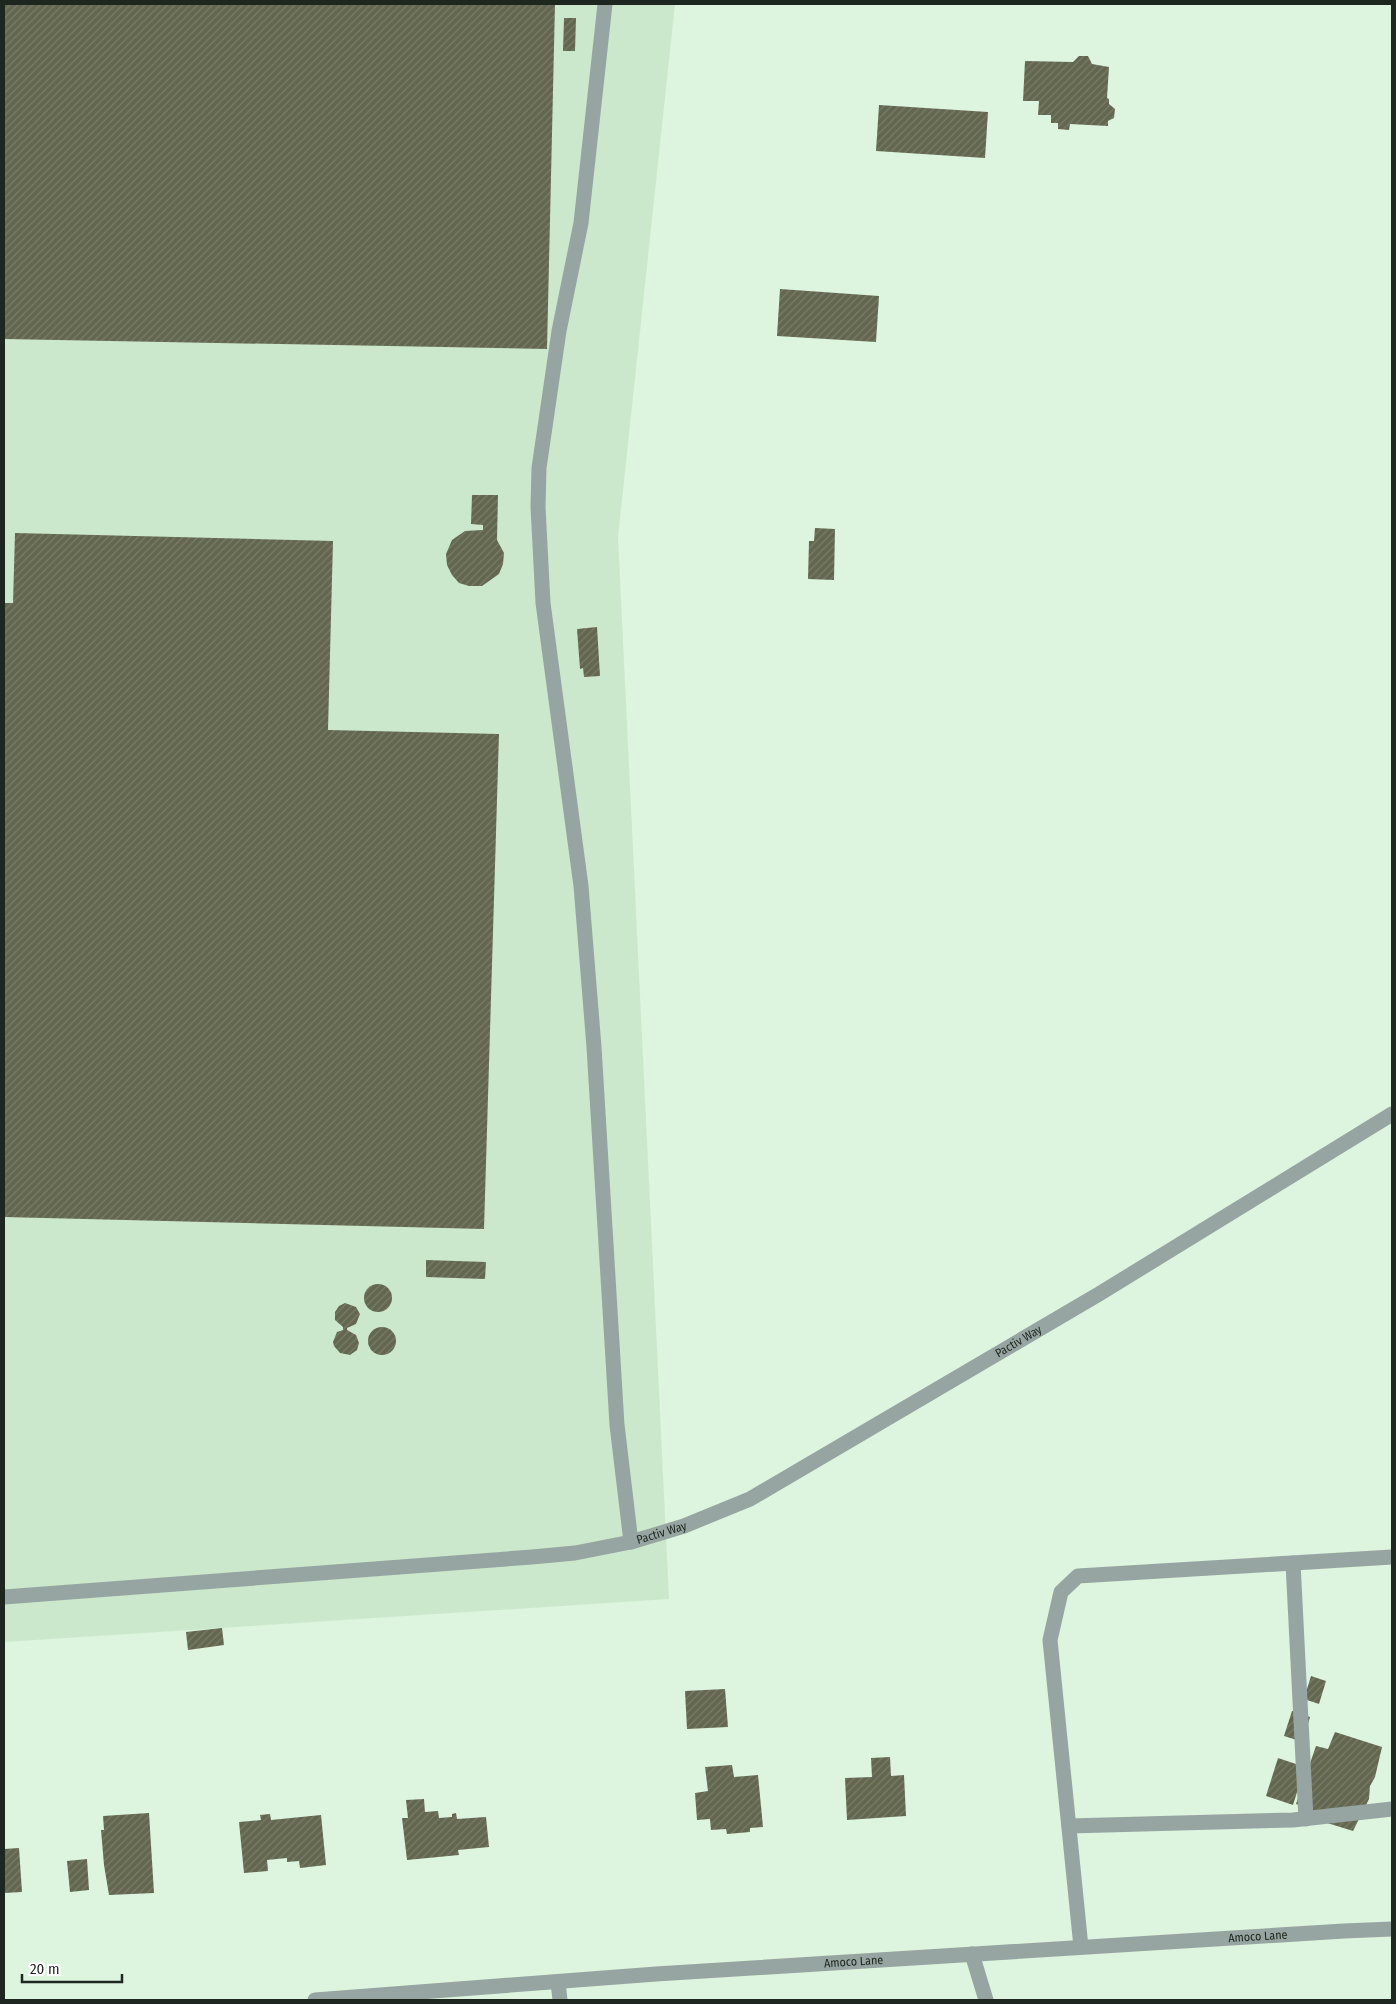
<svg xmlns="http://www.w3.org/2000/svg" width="1396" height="2004" viewBox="0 0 1396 2004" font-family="'Fira Sans Condensed',sans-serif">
<defs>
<pattern id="building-hatch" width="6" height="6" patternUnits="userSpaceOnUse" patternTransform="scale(1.25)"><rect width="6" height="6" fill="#63674f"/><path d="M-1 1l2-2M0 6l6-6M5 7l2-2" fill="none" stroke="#797d6a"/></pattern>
</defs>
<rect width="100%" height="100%" fill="#ddf4de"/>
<!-- built -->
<polygon fill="#cbe8cd" points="4,4 675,4 618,537 669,1599 4,1642"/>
<!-- building -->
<g fill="url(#building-hatch)">
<polygon points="4,4 555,4 547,349 4,339"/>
<polygon points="564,18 576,18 575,51 563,51"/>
<polygon points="1079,56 1088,56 1092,64 1109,67 1107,98 1109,99 1109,104 1115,109 1114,118 1108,121 1108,126 1070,124 1069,130 1058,129 1058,123 1051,123 1051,115 1038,115 1039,101 1023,101 1025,61 1073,62"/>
<polygon points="879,105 988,112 985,158 876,151"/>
<polygon points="780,289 879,296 876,342 777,336"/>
<polygon points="472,495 498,495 497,540 504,553 503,564 499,574 482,586 469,586 459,583 452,575 447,565 446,554 452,540 465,531 483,530 483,525 471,524"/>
<polygon points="815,528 835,529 834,580 808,579 809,541 814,541"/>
<polygon points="15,533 333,541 328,730 499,734 484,1229 4,1217 4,603 13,603"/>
<polygon points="597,627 600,676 584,677 583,668 580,669 577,629"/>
<polygon points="426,1260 486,1262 485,1279 426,1277"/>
<circle cx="378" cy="1298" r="14"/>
<polygon points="345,1303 356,1307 360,1314 356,1324 347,1328 347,1330 356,1335 359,1343 357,1350 350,1355 340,1353 334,1346 333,1342 337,1332 343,1330 343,1327 335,1320 335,1312 339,1306"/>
<circle cx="382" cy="1341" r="14"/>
<polygon points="222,1628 224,1645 188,1650 186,1632"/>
<polygon points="1311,1676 1326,1681 1319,1704 1304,1699"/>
<polygon points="725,1689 728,1727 687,1729 685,1691"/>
<polygon points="1292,1711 1310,1717 1303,1742 1284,1736"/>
<polygon points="1335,1732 1382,1747 1375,1777 1370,1786 1369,1799 1353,1831 1308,1817 1308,1808 1296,1804 1316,1746 1328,1749"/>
<polygon points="890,1757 891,1776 904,1775 906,1816 847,1820 845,1778 872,1777 871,1758"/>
<polygon points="1278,1758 1305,1767 1293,1805 1266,1796"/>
<polygon points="732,1765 734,1777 758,1775 763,1827 750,1828 750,1832 727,1834 726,1829 711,1830 710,1819 697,1820 695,1793 708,1791 705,1767"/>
<polygon points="424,1799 425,1812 438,1811 439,1818 452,1817 452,1814 456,1813 457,1819 486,1817 489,1847 458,1850 459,1855 407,1860 402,1818 408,1818 406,1800"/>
<polygon points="149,1813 154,1893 109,1895 104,1865 101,1830 104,1830 103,1816"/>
<polygon points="270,1814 271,1820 321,1815 326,1865 300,1868 299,1861 287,1862 287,1858 267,1860 268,1871 244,1873 239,1822 261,1820 260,1815"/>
<polygon points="19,1848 22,1892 4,1893 4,1849"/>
<polygon points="87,1859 89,1890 70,1892 67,1861"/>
</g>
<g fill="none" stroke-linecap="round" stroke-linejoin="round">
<!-- minor -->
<g stroke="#97a5a2" stroke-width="15">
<path id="s1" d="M631,1542L684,1526L750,1499L1099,1294L1392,1114"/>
<polyline points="1293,1563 1306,1819"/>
<polyline points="4,1597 532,1557 575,1553 631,1542 617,1425 594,1047 581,886 543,603 538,507 539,468 559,331 581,223 605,4"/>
<polyline points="1069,1826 1293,1820 1392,1809"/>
<polyline points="1081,1947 1050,1640 1061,1592 1078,1576 1392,1557"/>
<polyline points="972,1954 986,2000"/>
<polyline points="558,1982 560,2000"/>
<path id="s2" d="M315,2000L656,1974L1344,1931L1392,1929"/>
</g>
</g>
<g text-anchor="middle" stroke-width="5" stroke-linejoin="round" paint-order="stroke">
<!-- street labels -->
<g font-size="12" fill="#1e271f" stroke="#fff">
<text dy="4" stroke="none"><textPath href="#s1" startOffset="438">Pactiv Way</textPath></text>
<text dy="4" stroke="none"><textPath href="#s1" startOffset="32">Pactiv Way</textPath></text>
<text dy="4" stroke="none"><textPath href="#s2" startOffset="945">Amoco Lane</textPath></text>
<text dy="4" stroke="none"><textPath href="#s2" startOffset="540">Amoco Lane</textPath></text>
</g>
</g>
<!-- border -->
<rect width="1396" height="2004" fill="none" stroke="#1e271f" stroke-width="10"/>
<!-- scale -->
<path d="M22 1974v8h100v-8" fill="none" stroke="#1e271f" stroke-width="2.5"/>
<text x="30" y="1974" font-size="15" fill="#1e271f" stroke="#ffffff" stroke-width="4" paint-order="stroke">20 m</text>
</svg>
